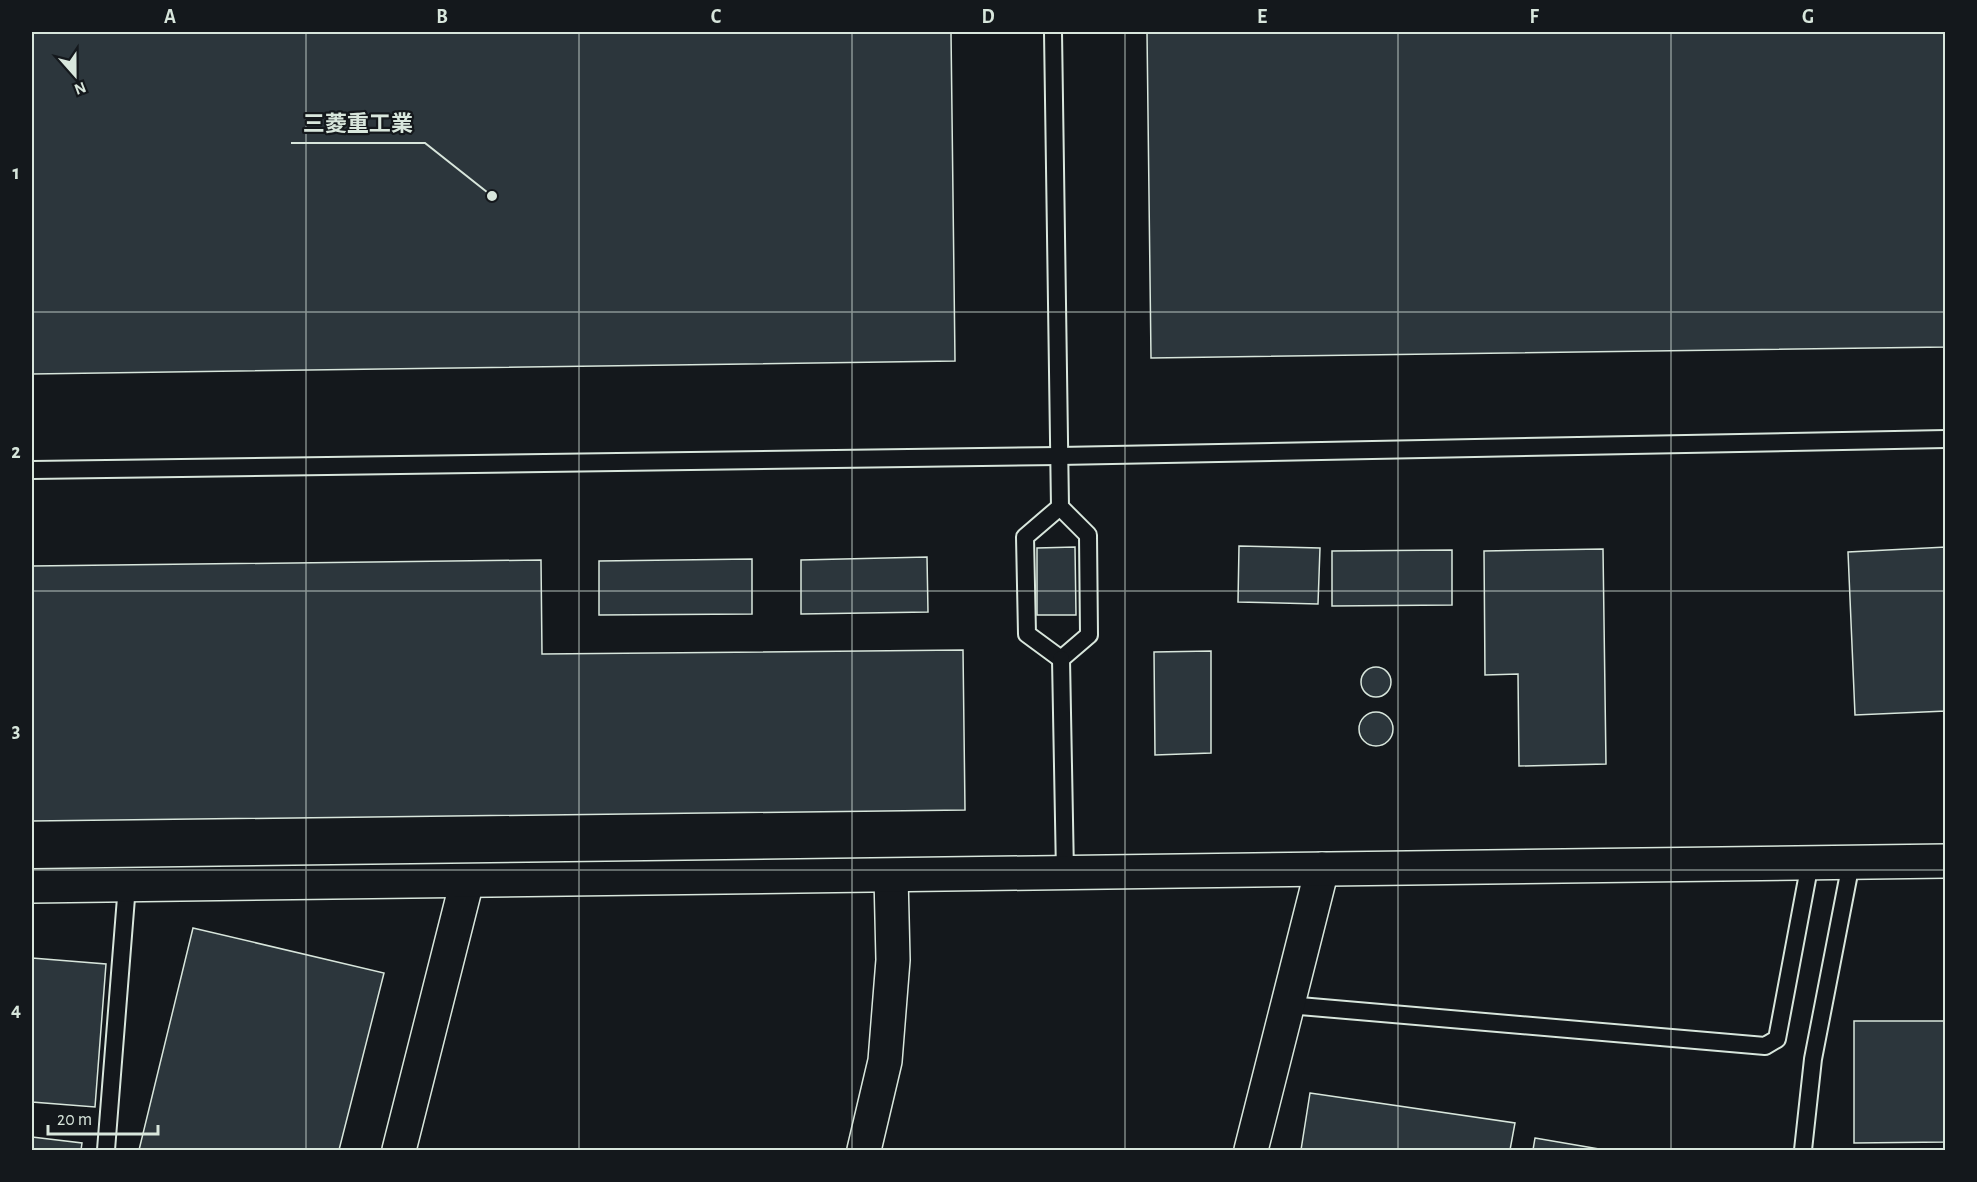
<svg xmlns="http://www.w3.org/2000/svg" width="1977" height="1182" viewBox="0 0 1977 1182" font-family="'Alegreya Sans','Noto Sans JP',sans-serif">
<rect width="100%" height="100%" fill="#14181c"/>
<!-- building -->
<g fill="#2c363c" stroke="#d8e6dc" stroke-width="1.5">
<polygon points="32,32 951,32 955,361 32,374"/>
<polygon points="1147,32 1946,32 1946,347 1151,358"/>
<polygon points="1239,546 1320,548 1318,604 1238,602"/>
<polygon points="1075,547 1076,615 1037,615 1037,548"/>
<polygon points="1946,547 1946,711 1855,715 1848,552"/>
<polygon points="1603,549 1606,764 1519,766 1518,674 1485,675 1484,551"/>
<polygon points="1452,550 1452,605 1332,606 1332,551"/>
<polygon points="927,557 928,612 801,614 801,560"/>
<polygon points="752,559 752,614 599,615 599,561"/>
<polygon points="541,560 542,654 963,650 965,810 32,821 32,566"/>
<polygon points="1211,651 1211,753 1155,755 1154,652"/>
<circle cx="1376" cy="682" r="15"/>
<circle cx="1376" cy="729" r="17"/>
<polygon points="193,928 384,973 339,1150 139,1150"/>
<polygon points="32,958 106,964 95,1107 32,1102"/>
<polygon points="1854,1021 1946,1021 1946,1142 1854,1143"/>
<polygon points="1310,1093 1515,1123 1510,1150 1301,1150"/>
<polygon points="32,1137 82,1143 81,1150 32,1150"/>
<polygon points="1535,1138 1605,1150 1533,1150"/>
</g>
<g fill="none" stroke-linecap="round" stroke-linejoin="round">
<!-- lane casing -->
<g stroke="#d8e6dc" stroke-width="20">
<g id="lane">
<polyline points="1053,32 1060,507 1088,535 1089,635 1061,659"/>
<polyline points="32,470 1059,456 1946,439"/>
<polyline points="1060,507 1025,537 1027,634 1061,659"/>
<polyline points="1061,659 1065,873"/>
<polyline points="1288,1005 1765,1046 1777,1039 1810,863"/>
<polyline points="106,1150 127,885"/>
<polyline points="1803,1150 1813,1059 1851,863"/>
</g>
</g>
<!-- street casing -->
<g stroke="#d8e6dc" stroke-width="36">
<g id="street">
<polyline points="399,1150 467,881"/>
<polyline points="864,1150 885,1061 893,960 891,876"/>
<polyline points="1251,1150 1322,869"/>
</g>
</g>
<!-- secondary casing -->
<g stroke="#d8e6dc" stroke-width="36">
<polyline id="secondary" points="32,886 1946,861"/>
</g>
<!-- lane -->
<use href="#lane" stroke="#14181c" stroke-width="16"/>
<!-- street -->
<use href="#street" stroke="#14181c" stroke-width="33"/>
<!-- secondary -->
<use href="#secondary" stroke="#14181c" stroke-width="33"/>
</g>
<!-- grid -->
<path fill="none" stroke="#d8e6dc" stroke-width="1.5" stroke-opacity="0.55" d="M306,32V1150M579,32V1150M852,32V1150M1125,32V1150M1398,32V1150M1671,32V1150M32,312H1946M32,591H1946M32,870H1946"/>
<!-- callouts -->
<path fill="none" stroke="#d8e6dc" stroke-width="2" d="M492 196L425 143H291"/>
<circle fill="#d8e6dc" stroke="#14181c" stroke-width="2" cx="492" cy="196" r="6"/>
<g font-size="22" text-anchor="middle" font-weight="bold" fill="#d8e6dc" stroke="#14181c" stroke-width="4.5" stroke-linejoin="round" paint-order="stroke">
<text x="358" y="131">三菱重工業</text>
</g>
<!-- border -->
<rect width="1977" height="1182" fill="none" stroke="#14181c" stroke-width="66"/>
<!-- north arrow -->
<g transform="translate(75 75) rotate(159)" stroke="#14181c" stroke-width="4.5" paint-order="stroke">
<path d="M0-4.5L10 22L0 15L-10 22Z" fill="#d8e6dc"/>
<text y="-9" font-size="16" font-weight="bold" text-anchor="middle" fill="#d8e6dc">N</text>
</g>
<!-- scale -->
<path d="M48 1125v9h110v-9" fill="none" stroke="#d8e6dc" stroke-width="3"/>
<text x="57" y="1125" font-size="18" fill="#d8e6dc" stroke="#14181c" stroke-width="4.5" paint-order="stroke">20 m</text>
<rect x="33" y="33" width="1911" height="1116" fill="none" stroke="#d8e6dc" stroke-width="2"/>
<g font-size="20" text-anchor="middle" font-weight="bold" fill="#d8e6dc">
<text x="170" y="23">A</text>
<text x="442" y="23">B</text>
<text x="716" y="23">C</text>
<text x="988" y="23">D</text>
<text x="1262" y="23">E</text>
<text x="1534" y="23">F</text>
<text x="1808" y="23">G</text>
<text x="16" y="179">1</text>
<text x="16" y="458">2</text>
<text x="16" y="737">3</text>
<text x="16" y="1016">4</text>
</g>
</svg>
